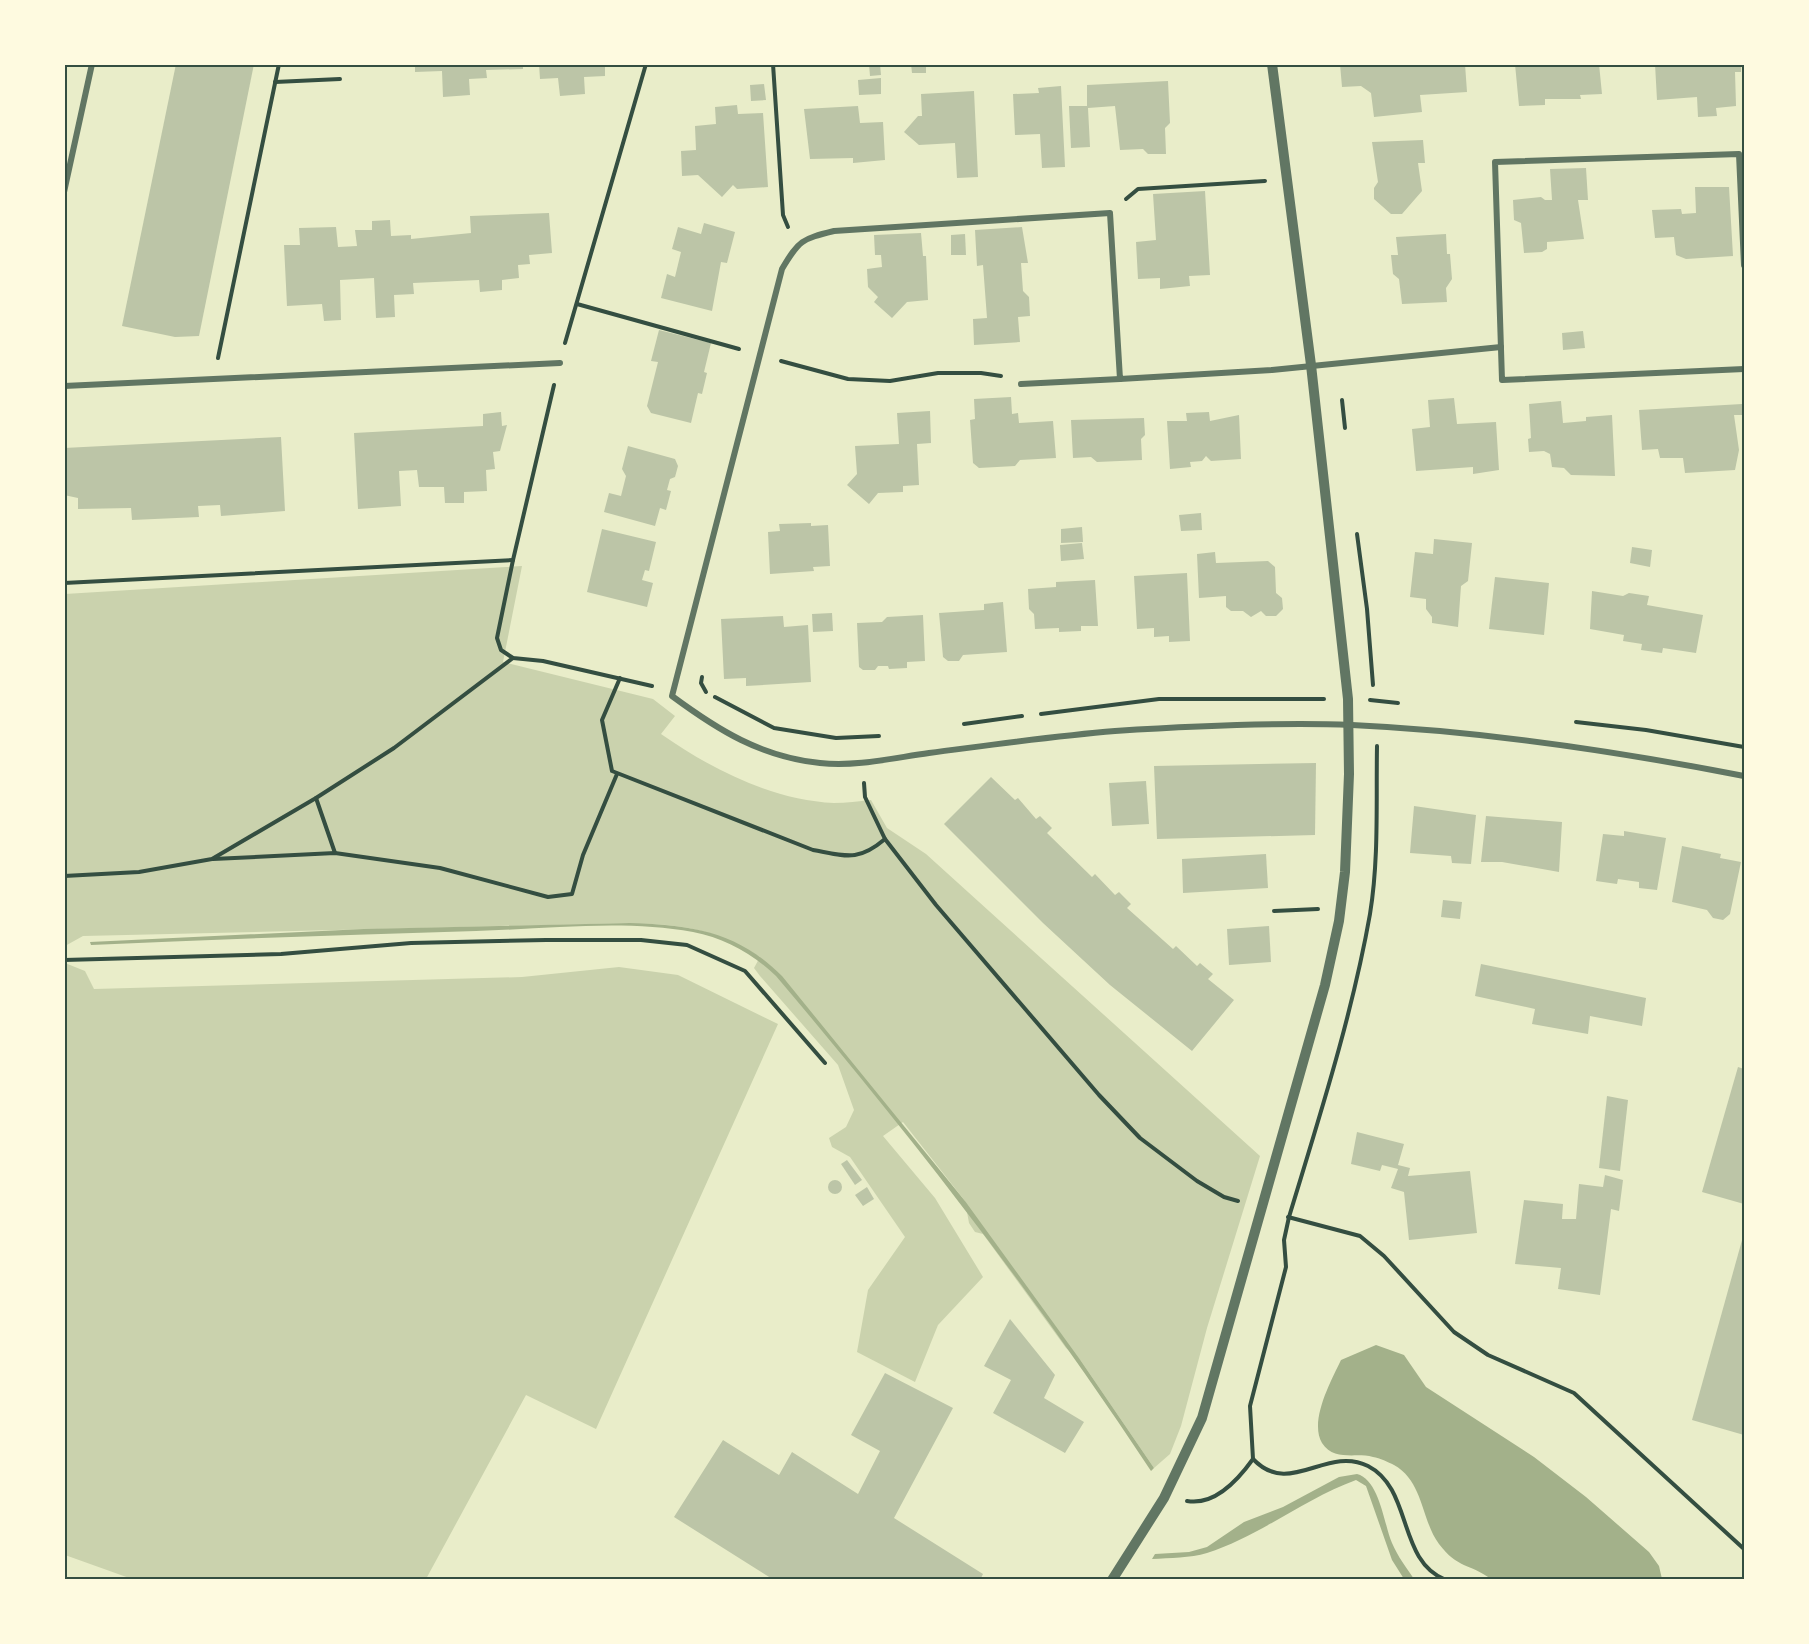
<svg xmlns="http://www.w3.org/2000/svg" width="1809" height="1644" viewBox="0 0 1809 1644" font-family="'DejaVu Sans',sans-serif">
<rect width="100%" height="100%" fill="#e9edc9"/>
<!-- green -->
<g fill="#cad2ad">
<path d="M522,566L503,662L653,699L675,716L661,734C711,769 772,800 834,803C846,803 859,801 871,800L887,828L926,854L1260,1156L1207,1328L1181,1426L1170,1454L1154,1468L1081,1361L1066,1348L983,1234L975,1232L969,1223L965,1201L903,1122L883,1136L935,1198L983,1277L938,1325L915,1382L857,1352L868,1290L905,1237L850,1157L832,1147L829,1138L846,1127L854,1110L838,1065L760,976L754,968L760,957C712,928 684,925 630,923L83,936L65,946V594Z"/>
<polygon points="65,963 85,971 94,989 522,977 619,967 678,975 778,1024 596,1429 526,1395 426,1579 132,1579 65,1555"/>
</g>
<!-- water -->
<g fill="#a3b18a">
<path d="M630,923C691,925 737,931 782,976L965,1201L1081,1361L1154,1468L1151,1471C1037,1298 910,1134 776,976C753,954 725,938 693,932C623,919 547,929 476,931C348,935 219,939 91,945L90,942L364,929Z"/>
<path d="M1376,1345L1404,1355L1426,1387L1534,1457L1586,1497L1649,1552L1659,1566L1662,1579H1491C1469,1563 1458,1569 1439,1544C1421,1520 1424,1482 1394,1465C1388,1462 1380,1458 1373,1457C1356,1452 1334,1462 1322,1443C1309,1421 1331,1381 1341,1360Z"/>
<path d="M1357,1474C1380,1480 1384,1525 1392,1543C1398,1557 1406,1567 1414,1579H1404L1392,1560L1366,1486L1356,1480C1304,1499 1260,1536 1207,1553C1190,1558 1170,1558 1152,1559L1155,1554L1189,1552L1207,1547L1244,1522L1283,1507L1339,1477Z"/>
</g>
<!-- building -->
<g fill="#bcc5a7">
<polygon points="176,64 254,64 199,336 175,337 122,326"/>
<polygon points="415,64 523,64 523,69 486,70 487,78 469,79 470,95 443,97 442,71 415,72"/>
<polygon points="539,64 605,64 605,76 584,77 585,94 560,96 558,78 540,79"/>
<polygon points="869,64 880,64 881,75 870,76"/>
<polygon points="911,64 926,64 926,73 912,73"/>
<polygon points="1340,64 1465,64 1467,92 1420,95 1422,112 1374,117 1371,93 1361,86 1342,87"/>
<polygon points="1515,64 1599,64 1602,94 1580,95 1581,99 1545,99 1545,105 1519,106"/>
<polygon points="1655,64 1741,64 1741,72 1735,72 1736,106 1716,108 1717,116 1698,117 1697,97 1657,100"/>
<polygon points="881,78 881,94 859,95 858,80"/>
<polygon points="1168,81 1170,123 1165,128 1166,154 1148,154 1143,149 1120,150 1115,106 1088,108 1090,147 1071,148 1069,106 1087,106 1087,85"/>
<polygon points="764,84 766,100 751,101 750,85"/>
<polygon points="1061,86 1065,167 1042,168 1040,134 1015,135 1013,94 1039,93 1038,88"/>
<polygon points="974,91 978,177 957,178 955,143 919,145 904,132 918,116 922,116 921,94"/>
<polygon points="737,105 738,114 763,113 768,187 737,189 733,185 722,197 698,175 682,176 681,151 696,150 695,126 716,124 715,107"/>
<polygon points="858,106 860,123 883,122 885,160 853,163 853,158 810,159 804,109"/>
<polygon points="1423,140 1425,163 1418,163 1422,191 1402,214 1391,214 1374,199 1374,188 1378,182 1372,142"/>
<polygon points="1586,168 1588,200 1578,200 1584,239 1547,242 1547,249 1542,252 1524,253 1521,223 1514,220 1513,200 1541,197 1545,200 1552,200 1550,169"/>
<polygon points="1695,187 1729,187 1733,256 1686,259 1676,255 1674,237 1655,238 1652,210 1681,209 1682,214 1696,213"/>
<polygon points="1205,191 1210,275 1189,276 1190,286 1160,289 1160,278 1138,279 1136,242 1156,240 1153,194"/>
<polygon points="549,213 552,253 529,255 530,264 518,265 519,278 502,280 502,290 480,292 479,280 413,283 414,294 394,295 395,317 376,318 374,278 340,280 341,320 324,321 322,304 287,306 284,245 300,245 299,228 336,227 338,247 357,246 355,230 372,230 372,221 390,220 391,236 411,235 411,239 471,233 470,216"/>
<polygon points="704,223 735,232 727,263 721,262 712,311 661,298 667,274 675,277 681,252 672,249 678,227 701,234"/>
<polygon points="1022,227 1028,263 1021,263 1023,291 1029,297 1030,316 1018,317 1020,342 974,345 973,319 987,318 983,265 977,266 975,230"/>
<polygon points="921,233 923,256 926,256 928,300 907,302 892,318 874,302 878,297 868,287 867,269 882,267 881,255 875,255 874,235"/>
<polygon points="965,234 966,255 951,255 951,235"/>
<polygon points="1446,234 1447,254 1450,254 1452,279 1446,288 1447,302 1402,304 1399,279 1393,274 1391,255 1398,255 1396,237"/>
<polygon points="659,330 711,343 704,372 707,373 702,394 698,393 691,423 651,413 647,406 658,362 651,361"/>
<polygon points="1583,331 1585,348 1563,350 1562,333"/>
<polygon points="1011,397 1012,414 1018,413 1019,423 1053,421 1056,458 1020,460 1015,466 979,468 973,463 970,420 975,419 974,399"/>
<polygon points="1454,398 1457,424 1496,422 1499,470 1473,474 1473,467 1416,471 1412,429 1430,427 1428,400"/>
<polygon points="1561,401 1563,423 1586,421 1586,417 1612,415 1615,476 1571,475 1564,468 1552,467 1550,454 1544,451 1529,452 1528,439 1531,438 1529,404"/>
<polygon points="1742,404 1743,415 1734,415 1739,450 1735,470 1685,473 1683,458 1660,458 1658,449 1642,450 1639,410"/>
<polygon points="930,411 931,443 917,444 919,485 903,486 903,492 878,493 869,504 847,485 857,474 855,446 899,444 897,413"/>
<polygon points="501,412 502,426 507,425 500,451 493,452 495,469 486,470 487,491 464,492 464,503 445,503 444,487 419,487 417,470 399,471 401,506 358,509 354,433 483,426 483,414"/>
<polygon points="1209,412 1210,421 1239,415 1241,459 1211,461 1206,456 1202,461 1190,462 1191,467 1170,469 1167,421 1187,421 1186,413"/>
<polygon points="1144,418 1145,435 1141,439 1142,460 1097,462 1091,457 1073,458 1071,420"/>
<polygon points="281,437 285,511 221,516 220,505 198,506 199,517 132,520 131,508 78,509 78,498 64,495 64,448"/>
<polygon points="628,446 675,459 678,466 675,477 670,479 667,490 671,491 666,510 660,508 655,526 604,512 609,493 621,496 626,476 622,469"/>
<polygon points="1201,513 1202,530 1181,531 1179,515"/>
<polygon points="811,523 811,526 828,525 830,566 813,567 814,571 770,574 768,532 780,531 779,524"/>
<polygon points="1082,527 1083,542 1061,543 1061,529"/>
<polygon points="602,529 656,542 649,571 645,570 642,580 653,583 647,607 587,592"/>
<polygon points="1434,539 1472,543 1468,581 1461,586 1458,627 1432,623 1432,617 1426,609 1426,599 1410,597 1415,552 1433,554"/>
<polygon points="1082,543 1084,559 1061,561 1060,545"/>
<polygon points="1632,547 1652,550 1650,567 1630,563"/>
<polygon points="1215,552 1216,563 1268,561 1275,567 1276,593 1282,598 1283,609 1276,616 1266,616 1261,611 1251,617 1243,611 1231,611 1226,607 1226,596 1199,598 1197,554"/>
<polygon points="1187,573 1190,641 1169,642 1169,636 1154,637 1154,628 1137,629 1134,576"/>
<polygon points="1495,577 1549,583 1544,635 1489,629"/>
<polygon points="1095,580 1098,626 1081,626 1081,631 1059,632 1059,628 1035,629 1034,614 1029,609 1028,589 1056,587 1056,582"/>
<polygon points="1592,591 1623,596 1629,593 1649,596 1647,605 1703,615 1696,653 1663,648 1662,653 1641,650 1642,644 1623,641 1624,635 1590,629"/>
<polygon points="1003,602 1007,652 963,655 959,661 948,661 943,657 939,613 984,610 984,604"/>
<polygon points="832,613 833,631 813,632 812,614"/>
<polygon points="923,615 925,661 907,662 907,668 889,669 888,666 878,666 875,670 863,670 859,667 857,623 882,622 887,617"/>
<polygon points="783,616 784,627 808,625 811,682 746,686 746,678 724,679 721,619"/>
<polygon points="1316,763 1315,835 1157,839 1154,766"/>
<polygon points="991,777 1015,800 1018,798 1036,819 1040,816 1052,828 1047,833 1092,877 1095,874 1115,895 1119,892 1131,904 1127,908 1173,949 1176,946 1197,966 1200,963 1213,974 1208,979 1234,1000 1192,1051 1110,985 1043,923 944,824"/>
<polygon points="1146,781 1149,824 1112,826 1109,783"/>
<polygon points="1414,806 1476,815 1471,864 1452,863 1451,856 1410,853"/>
<polygon points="1486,816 1562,822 1559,872 1502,862 1481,862"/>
<polygon points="1624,831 1666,838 1657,890 1639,888 1639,882 1618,879 1617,884 1596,881 1603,834 1624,836"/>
<polygon points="1682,846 1721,854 1720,858 1741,862 1730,914 1723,920 1713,918 1707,910 1672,902"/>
<polygon points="1266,854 1268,888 1183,893 1182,859"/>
<polygon points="1443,900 1462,902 1460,919 1441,917"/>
<polygon points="1269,926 1271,962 1229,965 1227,929"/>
<polygon points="1481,964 1646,998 1642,1026 1590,1016 1588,1034 1532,1024 1535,1009 1475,996"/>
<polygon points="1738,1067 1744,1069 1744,1204 1702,1192"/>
<polygon points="1607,1096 1628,1100 1620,1171 1599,1168"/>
<polygon points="1357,1132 1404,1144 1398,1165 1410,1168 1408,1176 1470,1171 1477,1233 1409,1240 1404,1192 1391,1188 1398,1169 1382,1165 1380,1171 1351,1164"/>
<polygon points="847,1160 862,1180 855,1185 841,1164"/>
<polygon points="1605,1175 1623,1180 1619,1211 1611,1209 1600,1295 1558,1289 1561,1268 1515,1264 1524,1200 1563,1204 1562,1219 1576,1219 1579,1184 1603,1187"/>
<circle cx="835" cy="1187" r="7"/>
<polygon points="867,1187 874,1199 863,1206 855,1195"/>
<polygon points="1744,1233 1744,1435 1692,1420"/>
<polygon points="1010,1319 1055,1375 1044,1398 1084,1422 1065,1453 993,1413 1011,1380 984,1366"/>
<polygon points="885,1373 953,1408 894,1518 983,1574 980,1580 774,1580 674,1517 723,1440 779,1475 792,1452 858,1494 880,1451 851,1435"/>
</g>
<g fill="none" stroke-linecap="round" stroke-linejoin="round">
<!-- path -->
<g stroke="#344e41" stroke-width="4">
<polyline points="773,64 783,215 788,227"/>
<polyline points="275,82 340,79"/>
<polyline points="1126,199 1138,189 1265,181"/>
<polyline points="577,304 739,349"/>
<polyline points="565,343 646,64"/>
<polyline points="218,358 279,64"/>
<polyline points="781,361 848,379 890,381 938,373 981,373 1001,376"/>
<polyline points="554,385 513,560 497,638 501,650 513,658 543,661 652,686"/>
<polyline points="1342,400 1345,428"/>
<polyline points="1357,534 1367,609 1373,685"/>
<polyline points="64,583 513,560"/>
<polyline points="702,677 701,683 706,692"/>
<path d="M620,678L602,720L612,771L813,850C846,856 858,862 885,839"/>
<polyline points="715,697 774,728 836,738 879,736"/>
<polyline points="1370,700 1398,703"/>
<polyline points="1041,714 1159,699 1324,699"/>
<polyline points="1576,722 1646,730 1744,747"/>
<polyline points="964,724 1022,716"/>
<path d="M1377,746C1376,802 1379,859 1370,914C1352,1016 1319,1118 1289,1217L1284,1240L1286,1267L1250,1406L1253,1459C1290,1498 1326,1445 1368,1466C1413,1489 1397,1561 1446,1580"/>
<polyline points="864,783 865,797 885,839 936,905 1099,1095 1140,1138 1197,1181 1224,1197 1238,1201"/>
<polyline points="316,798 335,853"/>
<polyline points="213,859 335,853 440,868 548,897 572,894 583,855 617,774"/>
<polyline points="64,876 139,872 212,859 316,798 394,748 513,658"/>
<polyline points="1274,911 1318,909"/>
<polyline points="64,960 281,954 411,943 546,940 641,940 687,945 745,971 825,1063"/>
<polyline points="1288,1217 1360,1236 1384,1256 1454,1332 1488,1355 1574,1393 1744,1549"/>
<path d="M1187,1501C1215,1506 1238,1480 1253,1459"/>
</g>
<!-- minor -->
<g stroke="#617663" stroke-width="6">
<polyline points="64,192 92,64"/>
<polyline points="1744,265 1739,154 1495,162 1502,380 1744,369"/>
<path d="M1501,347L1272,370L1120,379L1110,213L834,231C802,239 799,240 782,269L672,696C718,730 761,757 820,763C856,767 893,758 929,753C991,745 1053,736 1115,731C1193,726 1273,722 1352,725C1483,731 1616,751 1744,776"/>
<polyline points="1021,384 1120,379"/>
<polyline points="64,386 560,363"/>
</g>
<!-- tertiary -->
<polyline stroke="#617663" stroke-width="10" points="1112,1580 1164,1498 1202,1418 1325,985 1339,921 1345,872 1349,774 1348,699 1311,365 1272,64"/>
</g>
<!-- border -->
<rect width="1809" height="1644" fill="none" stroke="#fefae0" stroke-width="132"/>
<rect x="66" y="66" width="1677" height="1512" fill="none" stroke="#344e41" stroke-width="2"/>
</svg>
